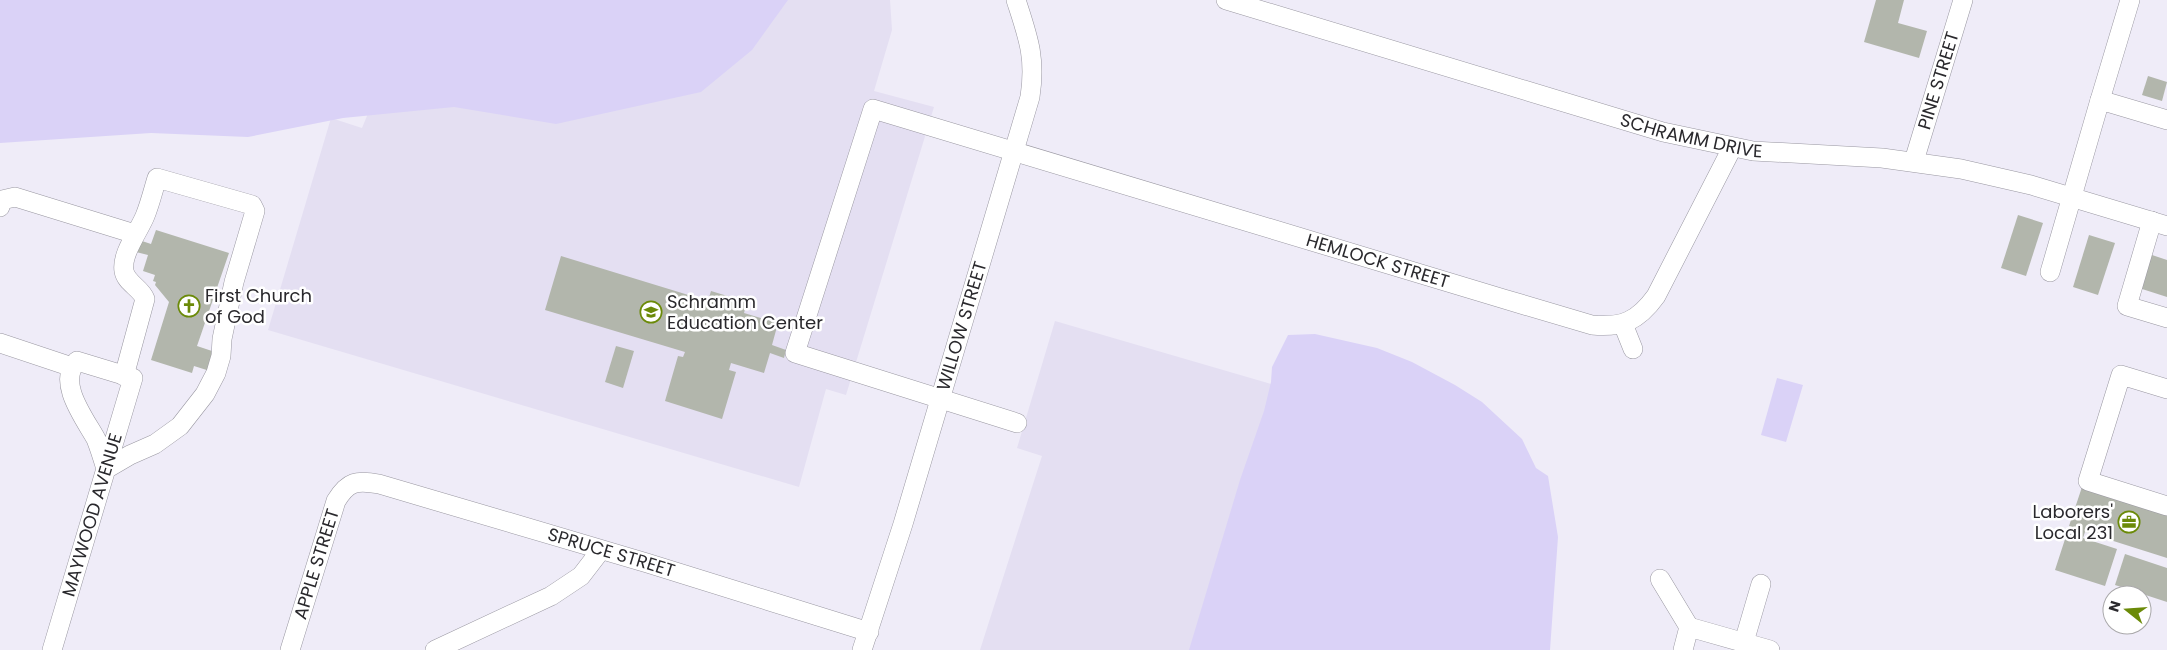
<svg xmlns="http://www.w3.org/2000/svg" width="2167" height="650" viewBox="0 0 2167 650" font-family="Poppins,sans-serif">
<rect width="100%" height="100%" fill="#efecf8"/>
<!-- built -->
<g fill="#e4dff2">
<polygon points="458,0 890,0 892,30 874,91 934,107 846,395 826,389 799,487 268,330 331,118 362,128 409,14"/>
<polygon points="1055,321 1302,393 1224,650 980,650 1042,456 1017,448"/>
</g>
<!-- green -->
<g fill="#dad2f7">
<polygon points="0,0 788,0 752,50 701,92 556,124 454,107 343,118 248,137 151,133 0,143"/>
<polygon points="1315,334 1377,348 1412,362 1455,385 1482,402 1522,439 1536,468 1548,476 1558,537 1550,650 1189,650 1240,480 1264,411 1271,382 1272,367 1288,335"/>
<polygon points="1777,378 1803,385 1786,442 1761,435"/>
</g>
<!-- building -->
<g fill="#b2b6ac">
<polygon points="1876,0 1904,0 1898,23 1927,31 1919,58 1864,42"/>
<polygon points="2148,76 2167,82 2162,101 2142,95"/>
<polygon points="2018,215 2043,223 2026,276 2001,268"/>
<polygon points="156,230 229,253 197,346 218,353 213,372 194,366 192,373 151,360 169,302 155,285 156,282 153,281 155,275 143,271 148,255 136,252 139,240 151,244"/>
<polygon points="2089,235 2115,243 2098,295 2073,287"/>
<polygon points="2149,254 2167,260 2167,297 2139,288"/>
<polygon points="561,256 708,301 711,291 747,302 744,313 778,323 772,345 786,350 784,358 770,353 764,373 731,363 729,370 736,372 722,419 665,401 678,356 683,357 685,352 545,310"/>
<polygon points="616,346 634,351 623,388 605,382"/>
<polygon points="2082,487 2167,510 2167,558 2085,532 2083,538 2117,549 2105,586 2055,570 2067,533 2075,536 2077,529 2069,526"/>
<polygon points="2125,554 2167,568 2167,602 2115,585"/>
</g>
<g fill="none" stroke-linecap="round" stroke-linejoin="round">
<!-- minor casing -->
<g stroke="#9997a1" stroke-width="20">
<g id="minor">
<path id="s1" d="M1226,0L1663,132L1753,151L1882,158L1961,169L2031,185L2167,226"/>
<polyline points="2100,100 2130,0"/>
<path id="s2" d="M1914,161L1963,0"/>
<polyline points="0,207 2,200 15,197 135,234"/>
<polyline points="2152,221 2127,306 2167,318"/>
<polyline points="2050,272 2100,100 2167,120"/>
<polyline points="1623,324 1633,349"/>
<polyline points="0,343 72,367"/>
<polyline points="2167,389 2121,375 2088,481 2167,506"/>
<path id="s3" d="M1017,423L795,353L873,109L1504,299L1592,325C1622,328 1638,321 1656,296L1732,148"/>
<polyline points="1660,579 1689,627"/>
<polyline points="1744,642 1761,584"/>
<path id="s4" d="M52,650L133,378L77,361C56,382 85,419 96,439C100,449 103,459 106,469L130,455L155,444L180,426L205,394L216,373L221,356L222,339L234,282L255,211L252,205L157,178C153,191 150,204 145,216C139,231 121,254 124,271C126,283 141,288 145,299L124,376"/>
<path id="s5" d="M290,650L336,501C348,481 357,480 379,484L647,563L869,632"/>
<polyline points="435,650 551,596 581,576 601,550"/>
<path id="s6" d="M862,650L903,524L1030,97C1036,57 1028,37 1016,0"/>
<polyline points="1683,650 1689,627 1770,650"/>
</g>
</g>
<!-- minor -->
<use href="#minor" stroke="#fff" stroke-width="19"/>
</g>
<!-- icons -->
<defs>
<g id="church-ring" transform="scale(1.125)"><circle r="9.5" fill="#fff" stroke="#6b8a08" stroke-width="1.5"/><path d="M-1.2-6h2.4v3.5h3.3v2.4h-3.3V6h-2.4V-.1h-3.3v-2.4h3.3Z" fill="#6b8a08"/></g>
<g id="school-ring" transform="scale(1.125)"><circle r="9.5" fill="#fff" stroke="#6b8a08" stroke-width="1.5"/><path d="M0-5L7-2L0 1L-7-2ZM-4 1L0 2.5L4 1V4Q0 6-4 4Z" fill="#6b8a08"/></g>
<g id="office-ring" transform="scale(1.125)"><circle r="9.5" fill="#fff" stroke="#6b8a08" stroke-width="1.5"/><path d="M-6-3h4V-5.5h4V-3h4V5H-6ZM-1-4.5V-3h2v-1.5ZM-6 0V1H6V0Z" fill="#6b8a08"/></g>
</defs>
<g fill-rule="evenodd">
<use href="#church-ring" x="189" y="306"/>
<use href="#school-ring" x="651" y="312"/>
<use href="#office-ring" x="2129" y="522"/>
</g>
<g text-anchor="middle" stroke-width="5" stroke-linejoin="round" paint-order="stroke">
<!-- street labels -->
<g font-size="18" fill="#2a292d" stroke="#fff">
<text dy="6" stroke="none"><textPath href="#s2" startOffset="84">PINE STREET</textPath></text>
<text dy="6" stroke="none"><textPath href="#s1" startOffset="485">SCHRAMM DRIVE</textPath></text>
<text dy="6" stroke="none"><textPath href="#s3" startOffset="1016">HEMLOCK STREET</textPath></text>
<text dy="6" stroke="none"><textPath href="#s6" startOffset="339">WILLOW STREET</textPath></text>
<text dy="6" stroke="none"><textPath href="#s4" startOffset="141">MAYWOOD AVENUE</textPath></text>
<text dy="6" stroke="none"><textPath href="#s5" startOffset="449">SPRUCE STREET</textPath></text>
<text dy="6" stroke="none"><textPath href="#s5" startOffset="90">APPLE STREET</textPath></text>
</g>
<!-- poi labels -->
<g font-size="18" fill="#2a292d" stroke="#fff" text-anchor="start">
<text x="205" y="302">First Church<tspan x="205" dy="21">of God</tspan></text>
<text x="667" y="308">Schramm<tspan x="667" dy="21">Education Center</tspan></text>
<text x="2113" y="518" text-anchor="end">Laborers'<tspan x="2113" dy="21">Local 231</tspan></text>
</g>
</g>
<!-- north arrow -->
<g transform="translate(2127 610) rotate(287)"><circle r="24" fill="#ffffff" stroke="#aaa9ab"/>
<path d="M0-4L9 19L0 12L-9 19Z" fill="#6b8a08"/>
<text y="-8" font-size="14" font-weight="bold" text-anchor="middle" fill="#2a292d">N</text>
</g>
</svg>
